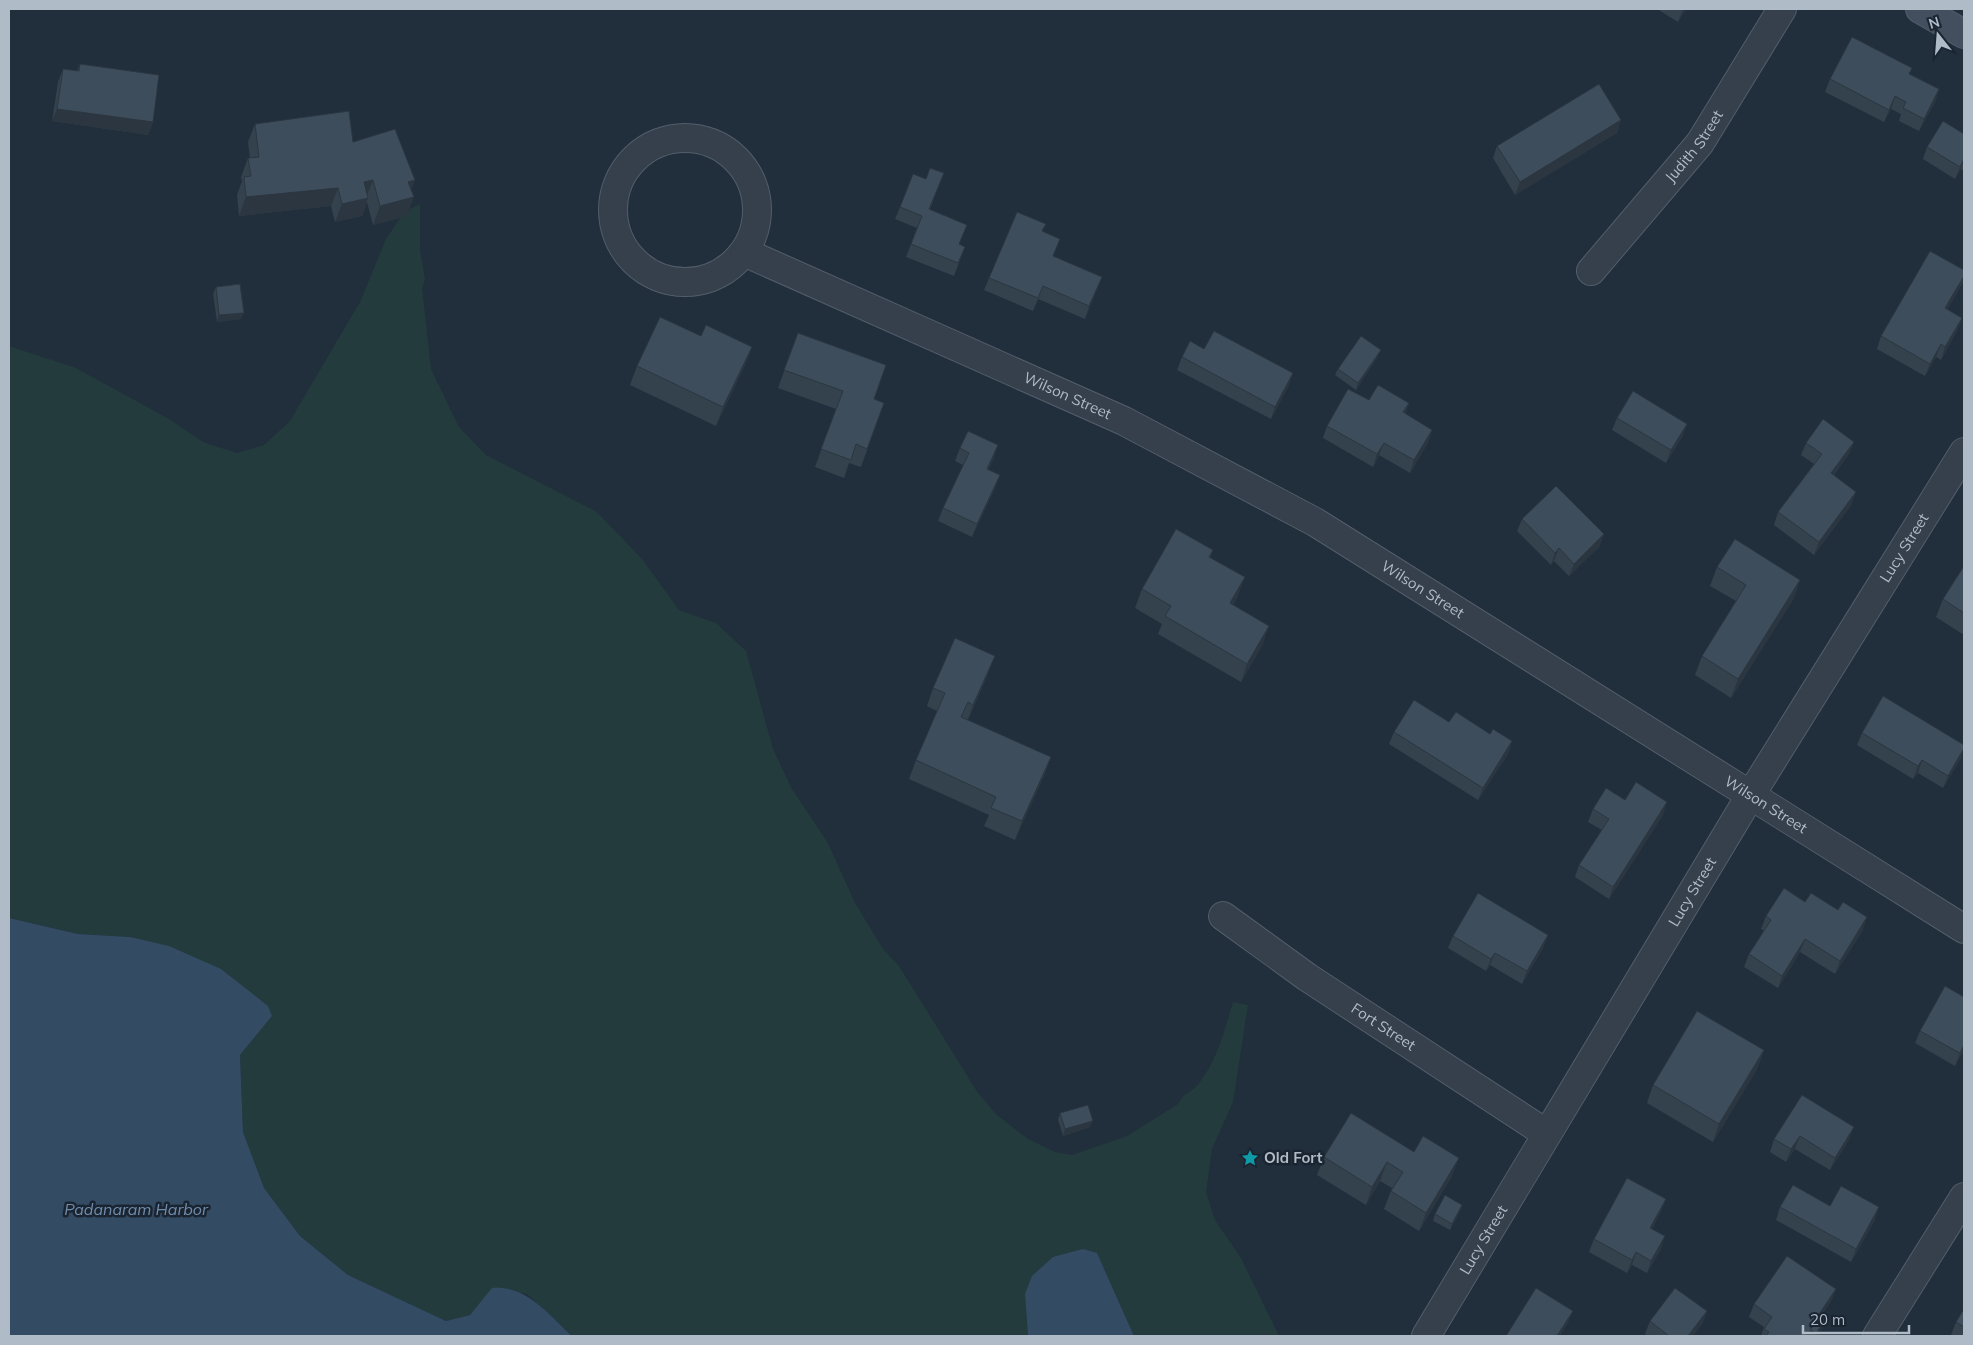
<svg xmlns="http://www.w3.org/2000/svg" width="1973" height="1345" viewBox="0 0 1973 1345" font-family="Mulish,sans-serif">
<rect width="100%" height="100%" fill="#212e3c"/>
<!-- green -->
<path fill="#233b3d" d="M420,204V250L425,279L422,288L431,369L459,427L486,455L597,512L643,560L679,610L716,623L746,651L773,749L792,789L828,843L855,903L883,949L899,966L978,1093L997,1115L1028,1139L1055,1152L1072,1155L1127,1136L1178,1104C1183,1093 1194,1091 1200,1082C1218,1058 1224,1031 1233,1002L1248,1005L1233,1102L1212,1149L1206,1192L1215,1220L1241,1258L1279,1336H1134L1097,1253L1025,1294L1028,1336H572L527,1294L492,1289L470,1315L446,1321L348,1275L300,1236L264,1188L243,1132L240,1055L272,1016L130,937L78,934L9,918V346L76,368L169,419L203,442L237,453L264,445L290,421L361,300L386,239L404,212Z"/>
<!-- water -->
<g fill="#344b64">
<path d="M9,918L78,934L130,937L169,946L221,969L268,1006L272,1016L240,1055L243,1132L264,1188L300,1236L348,1275L446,1321L470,1315L492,1288C527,1285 548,1314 572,1336H9Z"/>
<polygon points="1083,1249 1097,1253 1134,1336 1028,1336 1025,1294 1032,1276 1053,1257"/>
</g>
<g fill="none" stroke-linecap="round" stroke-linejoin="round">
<!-- street casing -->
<g stroke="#535e6a" stroke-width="30">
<g id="street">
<circle cx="685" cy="210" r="72"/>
<path id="s1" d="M744,252L1124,421L1315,522L1964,929"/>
<path id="s2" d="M1591,271L1700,143L1782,9"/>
<path id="s3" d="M1223,916L1307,977L1547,1134"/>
<path id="s4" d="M1426,1336L1750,796L1964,452"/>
<polyline points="1877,1336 1964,1197"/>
</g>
</g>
<!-- secondary casing -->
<g stroke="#535e6a" stroke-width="30">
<polyline id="secondary" points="1920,9 1964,34"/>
</g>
<!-- street -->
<use href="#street" stroke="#35404c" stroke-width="28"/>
<!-- secondary -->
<use href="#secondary" stroke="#434f5f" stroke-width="28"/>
</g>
<!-- wall -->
<g fill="#34424e">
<polygon points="1657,9 1686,9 1678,22"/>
<polygon points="80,64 153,122 148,135 52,121 58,82 63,69 77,71"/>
<polygon points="1910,74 1939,89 1935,102 1919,131 1899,121 1901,114 1891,109 1884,122 1825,92 1830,79"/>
<polygon points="1621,120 1617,133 1515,195 1493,158 1497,146"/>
<polygon points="255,124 353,142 415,180 411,190 407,216 373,225 367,202 362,216 335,222 331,206 239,216 237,195 242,181 241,177 248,158 250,158 248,142"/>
<polygon points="1964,134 1964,171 1961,169 1955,179 1923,159 1927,147"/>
<polygon points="939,186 930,209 960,245 965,247 954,276 906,257 917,228 895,219 900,207"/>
<polygon points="1043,232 1053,256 1102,277 1085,319 1038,299 1033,311 984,290 989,278"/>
<polygon points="1964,270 1964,278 1962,284 1947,310 1962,318 1957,331 1941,360 1936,357 1925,376 1877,349 1881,336"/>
<polygon points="216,287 241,319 217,322 213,294"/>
<polygon points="798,333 874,399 884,403 861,467 849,463 844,478 815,467 836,409 778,388"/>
<polygon points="701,336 752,347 745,365 716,426 630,385 637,366"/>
<polygon points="1204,349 1289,385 1271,419 1177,370 1182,357"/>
<polygon points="1378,356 1356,390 1335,375 1338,369"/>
<polygon points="1369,400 1409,403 1405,414 1432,430 1428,443 1410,473 1379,455 1373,467 1323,438 1327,426"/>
<polygon points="1617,418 1687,424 1682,437 1666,463 1612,430"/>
<polygon points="1854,442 1849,454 1834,475 1852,504 1814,555 1774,525 1778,512 1814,464 1801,455 1806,443"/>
<polygon points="960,448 994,458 988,470 1000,475 995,488 972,537 938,521 943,508 963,465 955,461"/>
<polygon points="1522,519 1604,534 1599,547 1569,576 1554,561 1551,565 1517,531"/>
<polygon points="1213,550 1210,558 1238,596 1233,605 1263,644 1241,682 1158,634 1162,624 1135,608 1142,589"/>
<polygon points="1964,566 1964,635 1936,617 1943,599"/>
<polygon points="1717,567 1800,580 1794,598 1731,698 1695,675 1702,656 1736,601 1710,586"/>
<polygon points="988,674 968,720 1051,757 1044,776 1015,840 984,826 989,815 909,779 916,760 937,711 927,706 933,688"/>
<polygon points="1449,722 1490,734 1512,741 1508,754 1478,800 1389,744 1394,732"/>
<polygon points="1862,733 1961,758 1943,788 1918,773 1913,779 1857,745"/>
<polygon points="1625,800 1663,815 1609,899 1575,877 1579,865 1602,830 1588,822 1593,809"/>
<polygon points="1805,902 1863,930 1835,974 1800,952 1778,988 1744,967 1749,954 1764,931 1761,929 1766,916"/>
<polygon points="1548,935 1543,948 1522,984 1490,965 1486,971 1448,948 1453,936"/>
<polygon points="1964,997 1964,1050 1955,1066 1915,1043 1920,1031"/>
<polygon points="1764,1050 1757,1069 1713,1142 1647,1103 1653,1085"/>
<polygon points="1802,1095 1849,1140 1830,1170 1795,1149 1786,1162 1770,1152 1774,1139"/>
<polygon points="1060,1113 1090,1127 1063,1136 1058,1120"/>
<polygon points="1414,1152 1452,1176 1419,1231 1384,1209 1392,1188 1380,1181 1366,1205 1317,1175 1324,1157"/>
<polygon points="1666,1199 1661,1211 1652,1229 1661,1249 1647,1273 1632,1265 1627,1273 1589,1252 1594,1239"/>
<polygon points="1462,1205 1460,1211 1450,1230 1433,1221 1435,1214"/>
<polygon points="1830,1206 1875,1220 1851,1262 1776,1220 1780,1207"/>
<polygon points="1836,1289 1831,1301 1819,1319 1819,1335 1818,1336 1761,1336 1764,1327 1749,1317 1754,1304"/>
<polygon points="1964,1309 1964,1336 1954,1336 1951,1335 1956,1322"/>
<polygon points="1707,1311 1702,1324 1693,1336 1648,1336 1645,1334 1650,1321"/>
</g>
<!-- shaded-wall -->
<g fill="#2b3640">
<polygon points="1683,9 1686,9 1678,22"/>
<polygon points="1939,89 1935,102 1919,131 1924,119"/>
<polygon points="1895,96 1891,109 1884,122 1889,110"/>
<polygon points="57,109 153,122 148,135 52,121"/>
<polygon points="1621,120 1617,133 1515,195 1520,182"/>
<polygon points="1964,159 1961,169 1955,179 1960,167"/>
<polygon points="373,180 366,198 368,198 362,216 335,222 342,204 364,182"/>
<polygon points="415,180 408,198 414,197 407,216 373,225 380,206 408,182"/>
<polygon points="338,188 331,206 239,216 246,197"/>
<polygon points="1964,276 1962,284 1941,321 1945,308"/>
<polygon points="1102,277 1097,290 1085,319 1089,306"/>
<polygon points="244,313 241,319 217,322 219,315"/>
<polygon points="1962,318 1957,331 1941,360 1945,347"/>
<polygon points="1941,344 1936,357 1925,376 1930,364"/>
<polygon points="752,347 745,365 716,426 723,407"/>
<polygon points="1381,350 1378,356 1356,390 1358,383"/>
<polygon points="1293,373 1289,385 1271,419 1275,407"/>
<polygon points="1409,403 1404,416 1403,412"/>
<polygon points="1687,424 1682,437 1666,463 1671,450"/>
<polygon points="1432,430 1428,443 1410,473 1414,460"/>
<polygon points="1854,442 1849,454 1826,485 1831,473"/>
<polygon points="1384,443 1379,455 1373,467 1377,454"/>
<polygon points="998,445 994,458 982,482 987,469"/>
<polygon points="1000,475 995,488 972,537 977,524"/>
<polygon points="1856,492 1852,504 1814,555 1819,542"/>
<polygon points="1604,534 1599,547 1569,576 1574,564"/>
<polygon points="1559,548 1554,561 1551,565 1555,553"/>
<polygon points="1245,577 1238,596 1223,621 1230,603"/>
<polygon points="1800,580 1794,598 1731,698 1738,679"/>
<polygon points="1269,626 1263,644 1241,682 1247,664"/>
<polygon points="995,656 988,674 966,724 973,705"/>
<polygon points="1512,741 1508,754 1478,800 1483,788"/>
<polygon points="1964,748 1961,758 1943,788 1948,776"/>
<polygon points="1051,757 1044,776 1015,840 1022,821"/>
<polygon points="1922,760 1918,773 1913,779 1918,766"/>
<polygon points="1667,802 1663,815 1609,899 1613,887"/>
<polygon points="1867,917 1863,930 1835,974 1840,961"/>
<polygon points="1548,935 1543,948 1522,984 1527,971"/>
<polygon points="1805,939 1800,952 1778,988 1782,976"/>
<polygon points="1495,953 1490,965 1486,971 1491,959"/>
<polygon points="1964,1045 1964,1050 1955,1066 1960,1053"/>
<polygon points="1764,1050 1757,1069 1713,1142 1719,1124"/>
<polygon points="1093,1121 1090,1127 1063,1136 1065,1129"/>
<polygon points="1854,1127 1849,1140 1830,1170 1835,1158"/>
<polygon points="1800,1136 1795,1149 1786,1162 1791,1149"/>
<polygon points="1459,1158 1452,1176 1419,1231 1426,1213"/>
<polygon points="1387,1162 1380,1181 1366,1205 1372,1187"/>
<polygon points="1666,1199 1661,1211 1646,1241 1650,1228"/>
<polygon points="1462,1205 1460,1211 1450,1230 1452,1224"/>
<polygon points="1879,1207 1875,1220 1851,1262 1856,1249"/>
<polygon points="1665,1236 1661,1249 1647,1273 1651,1261"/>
<polygon points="1636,1252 1632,1265 1627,1273 1632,1260"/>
<polygon points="1836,1289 1831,1301 1812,1330 1817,1317"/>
<polygon points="1573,1311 1568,1323 1560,1336 1557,1336"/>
<polygon points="1707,1311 1702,1324 1693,1336 1688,1336"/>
<polygon points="1824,1322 1819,1335 1818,1336 1815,1336 1816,1333"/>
</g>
<!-- building -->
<g fill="#3d4d5b" stroke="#2b3640">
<polygon points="1852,37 1912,68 1909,74 1939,89 1924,119 1903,108 1906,102 1895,96 1889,110 1830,79"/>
<polygon points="80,64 159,75 153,122 57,109 63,69 79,71"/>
<polygon points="1599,84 1621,120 1520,182 1497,146"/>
<polygon points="349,111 353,142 395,129 415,180 408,182 414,197 380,206 373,180 364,182 368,198 342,204 338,188 246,197 244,177 251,176 248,158 259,157 255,124"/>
<polygon points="1943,121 1964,134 1964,159 1960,167 1927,147"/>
<polygon points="930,168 944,173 929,209 967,225 959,244 965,247 958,263 911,244 922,216 900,207 913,174 926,179"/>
<polygon points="1017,212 1046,224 1042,231 1060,239 1053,256 1102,277 1089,306 1043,286 1038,298 989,278"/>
<polygon points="1930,251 1964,270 1964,276 1945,308 1962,318 1945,347 1941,344 1930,364 1881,336"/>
<polygon points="240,284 244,313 219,315 216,287"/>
<polygon points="660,317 701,336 706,325 752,347 723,407 637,366"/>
<polygon points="1214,331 1293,373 1275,407 1182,357 1190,341 1204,349"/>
<polygon points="798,333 886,365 874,399 884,403 867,449 856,444 851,460 821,449 843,391 784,370"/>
<polygon points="1361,336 1381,350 1358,383 1338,369"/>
<polygon points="1378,385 1409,403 1403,412 1432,430 1414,460 1384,443 1377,454 1327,426 1348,389 1369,400"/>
<polygon points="1633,391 1687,424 1671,450 1617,418"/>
<polygon points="1823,419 1854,442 1831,473 1856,492 1819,542 1778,512 1822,454 1806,443"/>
<polygon points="968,431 998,445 987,469 1000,475 977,524 943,508 969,453 960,448"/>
<polygon points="1556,486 1604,534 1574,564 1559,548 1555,553 1522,519"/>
<polygon points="1176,529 1213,550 1209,557 1245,577 1230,603 1269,626 1247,664 1165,616 1171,606 1142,589"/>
<polygon points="1735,539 1800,580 1738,679 1702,656 1746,585 1717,567"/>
<polygon points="1964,566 1964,613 1943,599"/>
<polygon points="955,638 995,656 973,705 968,702 961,717 1051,757 1022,821 991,808 996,797 916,760 945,693 933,688"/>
<polygon points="1883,696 1964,745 1964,748 1948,776 1922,760 1918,766 1862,733"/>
<polygon points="1414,700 1449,722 1456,712 1490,734 1493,729 1512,741 1483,788 1394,732"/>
<polygon points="1636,782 1667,802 1613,887 1579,865 1609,819 1593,809 1606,788 1625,800"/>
<polygon points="1784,888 1805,902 1811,893 1838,910 1843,902 1867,917 1840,961 1805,939 1782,976 1749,954 1771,920 1766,916"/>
<polygon points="1478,893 1548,935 1527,971 1495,953 1491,959 1453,936"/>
<polygon points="1945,986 1964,997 1964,1045 1960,1053 1920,1031"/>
<polygon points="1697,1011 1764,1050 1719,1124 1653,1085"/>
<polygon points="1802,1095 1854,1127 1835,1158 1800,1136 1791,1149 1774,1139"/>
<polygon points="1088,1105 1093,1121 1065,1129 1060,1113"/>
<polygon points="1351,1113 1414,1152 1423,1136 1459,1158 1426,1213 1391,1191 1403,1172 1387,1162 1372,1187 1324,1157"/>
<polygon points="1627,1178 1666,1199 1650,1228 1665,1236 1651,1261 1636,1252 1632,1260 1594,1239"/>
<polygon points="1793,1185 1830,1206 1841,1186 1879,1207 1856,1249 1780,1207"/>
<polygon points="1445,1195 1462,1205 1452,1224 1435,1214"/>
<polygon points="1787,1256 1836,1289 1817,1317 1824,1322 1816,1333 1811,1330 1807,1336 1766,1336 1769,1332 1764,1329 1772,1317 1754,1304"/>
<polygon points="1536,1288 1573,1311 1557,1336 1506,1336"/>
<polygon points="1675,1288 1707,1311 1688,1336 1669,1336 1650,1321"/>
<polygon points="1964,1309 1964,1327 1956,1322"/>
</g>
<!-- icons -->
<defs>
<g id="sight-bare" transform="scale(1.35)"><path d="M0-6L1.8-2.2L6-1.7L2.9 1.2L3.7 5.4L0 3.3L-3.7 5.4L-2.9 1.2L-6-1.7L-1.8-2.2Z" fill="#0f9aa8" stroke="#1a2531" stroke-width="2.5" paint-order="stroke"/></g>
</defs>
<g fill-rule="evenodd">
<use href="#sight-bare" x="1250" y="1158"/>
</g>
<g text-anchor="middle" stroke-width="5" stroke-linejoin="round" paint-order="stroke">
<!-- street labels -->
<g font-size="15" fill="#b0bbc8" stroke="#1a2531">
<text dy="5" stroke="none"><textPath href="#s2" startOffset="162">Judith Street</textPath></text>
<text dy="5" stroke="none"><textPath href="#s1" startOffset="354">Wilson Street</textPath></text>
<text dy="5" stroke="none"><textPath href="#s4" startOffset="922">Lucy Street</textPath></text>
<text dy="5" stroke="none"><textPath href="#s1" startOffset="759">Wilson Street</textPath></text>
<text dy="5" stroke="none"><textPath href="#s1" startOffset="1164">Wilson Street</textPath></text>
<text dy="5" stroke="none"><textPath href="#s4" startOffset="518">Lucy Street</textPath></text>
<text dy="5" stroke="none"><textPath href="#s3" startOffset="195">Fort Street</textPath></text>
<text dy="5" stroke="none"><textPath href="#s4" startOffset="112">Lucy Street</textPath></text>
</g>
<!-- poi labels -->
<g font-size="15" font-weight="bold" fill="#b0bbc8" stroke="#1a2531" text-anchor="start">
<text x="1264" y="1163">Old Fort</text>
</g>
<!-- water labels -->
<g font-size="16" font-style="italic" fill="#708dad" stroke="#1a2531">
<text x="136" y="1215">Padanaram Harbor</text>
</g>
</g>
<!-- border -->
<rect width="1973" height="1345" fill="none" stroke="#b0bbc8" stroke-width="20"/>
<!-- north arrow -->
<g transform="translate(1938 35) rotate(343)" stroke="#1a2531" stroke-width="4" paint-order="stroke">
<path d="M0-4L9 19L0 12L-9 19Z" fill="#b0bbc8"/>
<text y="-8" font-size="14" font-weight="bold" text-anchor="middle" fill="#b0bbc8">N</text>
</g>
<!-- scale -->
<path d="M1803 1325v8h106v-8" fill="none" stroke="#b0bbc8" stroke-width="2.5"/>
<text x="1810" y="1325" font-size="15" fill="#b0bbc8" stroke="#1a2531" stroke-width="4" paint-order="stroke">20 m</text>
</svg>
